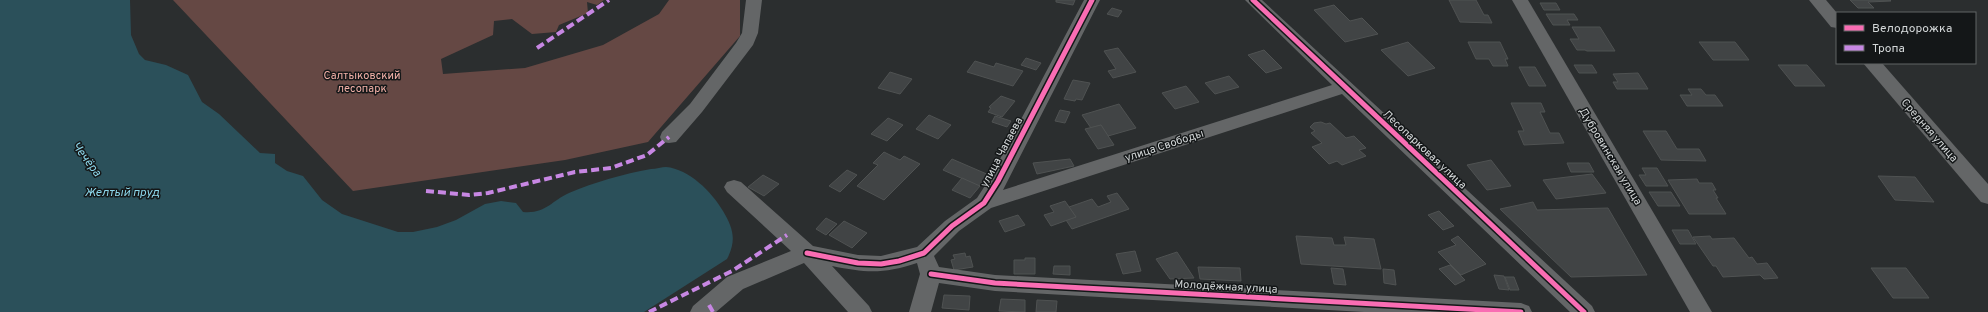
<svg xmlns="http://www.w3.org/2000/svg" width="1988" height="312" viewBox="0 0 1988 312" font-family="Overpass,sans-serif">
<rect width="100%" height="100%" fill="#2b2e2f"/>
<!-- forest -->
<polygon fill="#654844" points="173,0 604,0 597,5 587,2 588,13 559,25 556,32 532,34 512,19 494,21 493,35 441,59 443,74 525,68 603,45 659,14 669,0 740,0 740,36 648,142 565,160 353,191"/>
<!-- water -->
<path fill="#2b505a" d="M0,0H130L131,35L139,54L145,60L166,65L188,75L202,102L219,114L260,153L275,154V163L287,171L303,176L322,200L342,214L398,232H413L437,227L456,220L485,204L501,201L516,203L523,212C546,214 551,201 569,193C595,182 623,174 651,169C656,169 662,167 666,167C689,169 712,192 723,211C733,228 737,240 727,259L644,312H0Z"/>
<!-- building -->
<g fill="#414445" stroke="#4f5252">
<polygon points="1056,0 1075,0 1073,5 1056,2"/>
<polygon points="1449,0 1476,0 1484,15 1488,15 1492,23 1460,22"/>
<polygon points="1850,0 1890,0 1891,1 1868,2 1874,8 1858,8"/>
<polygon points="1540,3 1556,3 1560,10 1544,10"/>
<polygon points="1334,5 1350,21 1362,18 1378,34 1345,42 1314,10"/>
<polygon points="1112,8 1122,11 1118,17 1107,14"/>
<polygon points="1546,14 1574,14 1578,20 1567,20 1570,25 1553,25"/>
<polygon points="1572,27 1600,27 1615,51 1587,51 1585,50 1577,50 1570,39 1579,39"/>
<polygon points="1408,42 1435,68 1408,76 1381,50"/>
<polygon points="1468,42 1500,42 1508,59 1505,59 1508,66 1493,66 1489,59 1476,59"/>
<polygon points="1699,42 1735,42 1749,60 1713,60"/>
<polygon points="1118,48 1136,72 1113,78 1108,71 1116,69 1104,51"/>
<polygon points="1264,50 1282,68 1266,73 1248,55"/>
<polygon points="1026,58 1041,63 1036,70 1021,65"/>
<polygon points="975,61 994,67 996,63 1023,71 1013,86 967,72"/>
<polygon points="1574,65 1592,65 1597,73 1579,73"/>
<polygon points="1778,65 1807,65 1825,86 1795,86"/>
<polygon points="1519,67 1535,67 1546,86 1529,86"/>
<polygon points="890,72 912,79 900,94 878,88"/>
<polygon points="1638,73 1648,89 1617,89 1613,82 1618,82 1613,74"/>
<polygon points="1229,76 1239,87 1215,94 1205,83"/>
<polygon points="1073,80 1090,83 1082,100 1076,99 1075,101 1064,99"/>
<polygon points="1186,86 1199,102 1175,109 1162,93"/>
<polygon points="1688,89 1701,89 1706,95 1715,95 1723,106 1687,106 1680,95 1692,95"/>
<polygon points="1001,96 1015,101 1002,117 988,112 991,108 989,107"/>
<polygon points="1511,103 1541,103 1545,112 1540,112 1550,133 1559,133 1564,143 1524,145 1518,131 1524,131"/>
<polygon points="1119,104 1136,128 1108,136 1101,125 1091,128 1082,115"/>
<polygon points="1060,110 1070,112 1065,123 1055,121"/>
<polygon points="929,115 951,125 938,139 916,129"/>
<polygon points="995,116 1011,121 1007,127 992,122"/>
<polygon points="888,118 903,125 887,141 871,134"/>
<polygon points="1321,122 1326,124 1330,123 1346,138 1354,136 1366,148 1359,150 1366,156 1342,165 1337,161 1329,164 1312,147 1322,143 1311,133 1315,131 1310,127 1314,123"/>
<polygon points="1101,125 1114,145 1098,149 1085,129"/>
<polygon points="1643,131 1666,131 1677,149 1699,149 1706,161 1661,160"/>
<polygon points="884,152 900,160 904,156 920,164 884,200 857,186 878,165 873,163"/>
<polygon points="952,159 989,175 979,186 943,170"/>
<polygon points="1070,159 1074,166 1037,174 1033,163"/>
<polygon points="1491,160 1511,186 1487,190 1467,165"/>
<polygon points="1567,163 1589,163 1594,172 1571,172"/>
<polygon points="1642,168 1657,168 1668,186 1646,186 1639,175 1646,175"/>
<polygon points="847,170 857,175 840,192 829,186"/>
<polygon points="1592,174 1606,193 1556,199 1543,180"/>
<polygon points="763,175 779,184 764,196 748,187"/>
<polygon points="1878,176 1915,177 1934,202 1895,200"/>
<polygon points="962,178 980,186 970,198 952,190"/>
<polygon points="1697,179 1699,183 1712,183 1716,190 1713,190 1718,198 1716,198 1726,214 1689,214 1668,180"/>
<polygon points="1649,192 1671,192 1680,206 1658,206"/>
<polygon points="1117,193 1129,209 1072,229 1066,220 1076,217 1069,207 1092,199 1098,207 1111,202 1107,196"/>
<polygon points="1065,201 1076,217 1051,226 1044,215 1054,212 1050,206"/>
<polygon points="1533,202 1537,210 1608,208 1647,275 1571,277 1500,209"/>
<polygon points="1439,211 1454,226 1443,230 1428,215"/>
<polygon points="1018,215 1025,225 1005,232 999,221"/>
<polygon points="826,218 837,224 826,235 816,229"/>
<polygon points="844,221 867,233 852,248 829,235"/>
<polygon points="1672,230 1688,230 1696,244 1680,244"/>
<polygon points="1296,236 1332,238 1334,245 1346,245 1344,237 1374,239 1381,269 1301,264"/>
<polygon points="1458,236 1486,264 1461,275 1438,252 1456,245 1451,240"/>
<polygon points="1710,236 1712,239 1734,238 1749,258 1752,257 1757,264 1767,263 1778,278 1764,279 1760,275 1723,277 1716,266 1713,266 1693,237"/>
<polygon points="1135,251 1141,271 1123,274 1116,254"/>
<polygon points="1177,252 1194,278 1170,279 1156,259"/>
<polygon points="965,253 966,257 970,256 973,267 954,270 951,260 955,259 953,255"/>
<polygon points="1025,258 1035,258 1035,274 1014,274 1014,260 1025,260"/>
<polygon points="1450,265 1465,280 1455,285 1439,269"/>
<polygon points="1054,266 1070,266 1070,275 1053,274"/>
<polygon points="1198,267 1240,268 1241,281 1200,279"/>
<polygon points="1331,268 1343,269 1346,285 1334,284"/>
<polygon points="1871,268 1906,268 1929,298 1893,298"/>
<polygon points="1383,269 1394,270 1396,285 1384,283"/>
<polygon points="1494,275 1504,276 1509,290 1499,289"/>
<polygon points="1505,277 1514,277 1519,290 1510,290"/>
<polygon points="944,295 970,296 969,310 942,308"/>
<polygon points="1001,299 1025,300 1025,312 999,311"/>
<polygon points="1037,300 1057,301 1056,312 1036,312"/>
</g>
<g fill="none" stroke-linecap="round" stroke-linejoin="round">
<!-- minor -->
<g fill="#646667" fill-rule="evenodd">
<polygon points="746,0 762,0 758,33 753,45 702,112 676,142 669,143 662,142 660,137 662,132 690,104 736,43 742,33"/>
<path d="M1084,0H1100L1003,190L1332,85L1245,0H1262L1592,306L1595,312H1570L1342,94L991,208L959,231L934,256L939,267L995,275L1521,303L1529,306L1532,312H1364L995,291L939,283L931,312H909L920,274L917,263C884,274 866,273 832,266L869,306L872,312H848L804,263L743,289L716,312H690L693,306L727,277L791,251L727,192L724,187L727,182L734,180L741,182L813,246L858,255L881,256L917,247L945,221L977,198L990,178Z"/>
<polygon points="1512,0 1528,0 1712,312 1690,312"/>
<polygon points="1809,0 1826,0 1837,13 1837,28 1831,27"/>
<polygon points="1863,63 1882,63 1988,184 1988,204 1981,202"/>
</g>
<!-- quiet -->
<g stroke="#c787e3" stroke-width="4" stroke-dasharray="8 4" stroke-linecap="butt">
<polyline points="537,48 609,0"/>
<polyline points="426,191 469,195 488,193 575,172 611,168 647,155 669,137"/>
<polyline points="709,305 713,312"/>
<polyline points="649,312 732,271 787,235"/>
</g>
<!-- cycleway casing -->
<g stroke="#141718" stroke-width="8">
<g id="cycleway">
<polyline points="1253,0 1584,312"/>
<polyline points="807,253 858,263 881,264 899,261 924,253 952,226 984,203 998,181 1092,0"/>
<polyline points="931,274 995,283 1521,312"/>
</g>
</g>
<!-- cycleway -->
<use href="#cycleway" stroke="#f96db3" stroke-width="5"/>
</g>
<g text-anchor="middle" stroke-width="3" stroke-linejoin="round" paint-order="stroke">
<!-- park labels -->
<g font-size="11" fill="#f2b0a7" stroke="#141718">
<text x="362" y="79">Салтыковский<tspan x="362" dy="13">лесопарк</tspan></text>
</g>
<!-- street labels -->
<g font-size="11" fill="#d3d7d8" stroke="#141718">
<text transform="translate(1930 130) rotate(49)" y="4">Средняя улица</text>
<text transform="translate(1164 145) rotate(-18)" y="4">улица Свободы</text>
<text transform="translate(1425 149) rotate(43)" y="4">Лесопарковая улица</text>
<text transform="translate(1001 152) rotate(-62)" y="4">улица Чапаева</text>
<text transform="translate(1611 156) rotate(59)" y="4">Дубровинская улица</text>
<text transform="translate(1226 286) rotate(3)" y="4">Молодёжная улица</text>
</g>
<!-- water labels -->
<g font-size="12" font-style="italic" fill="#8cd6ea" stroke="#141718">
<text transform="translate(87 159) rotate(53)" y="4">Чечёра</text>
<text x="122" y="196">Желтый пруд</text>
</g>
</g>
<!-- legend -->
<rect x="1836" y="12" width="140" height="52" fill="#141718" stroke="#606465"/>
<rect x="1844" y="25" width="20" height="6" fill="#f96db3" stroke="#606465"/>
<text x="1872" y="32" font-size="12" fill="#d3d7d8">Велодорожка</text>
<rect x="1844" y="45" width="20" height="6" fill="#c787e3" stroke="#606465"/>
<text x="1872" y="52" font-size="12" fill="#d3d7d8">Тропа</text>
</svg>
